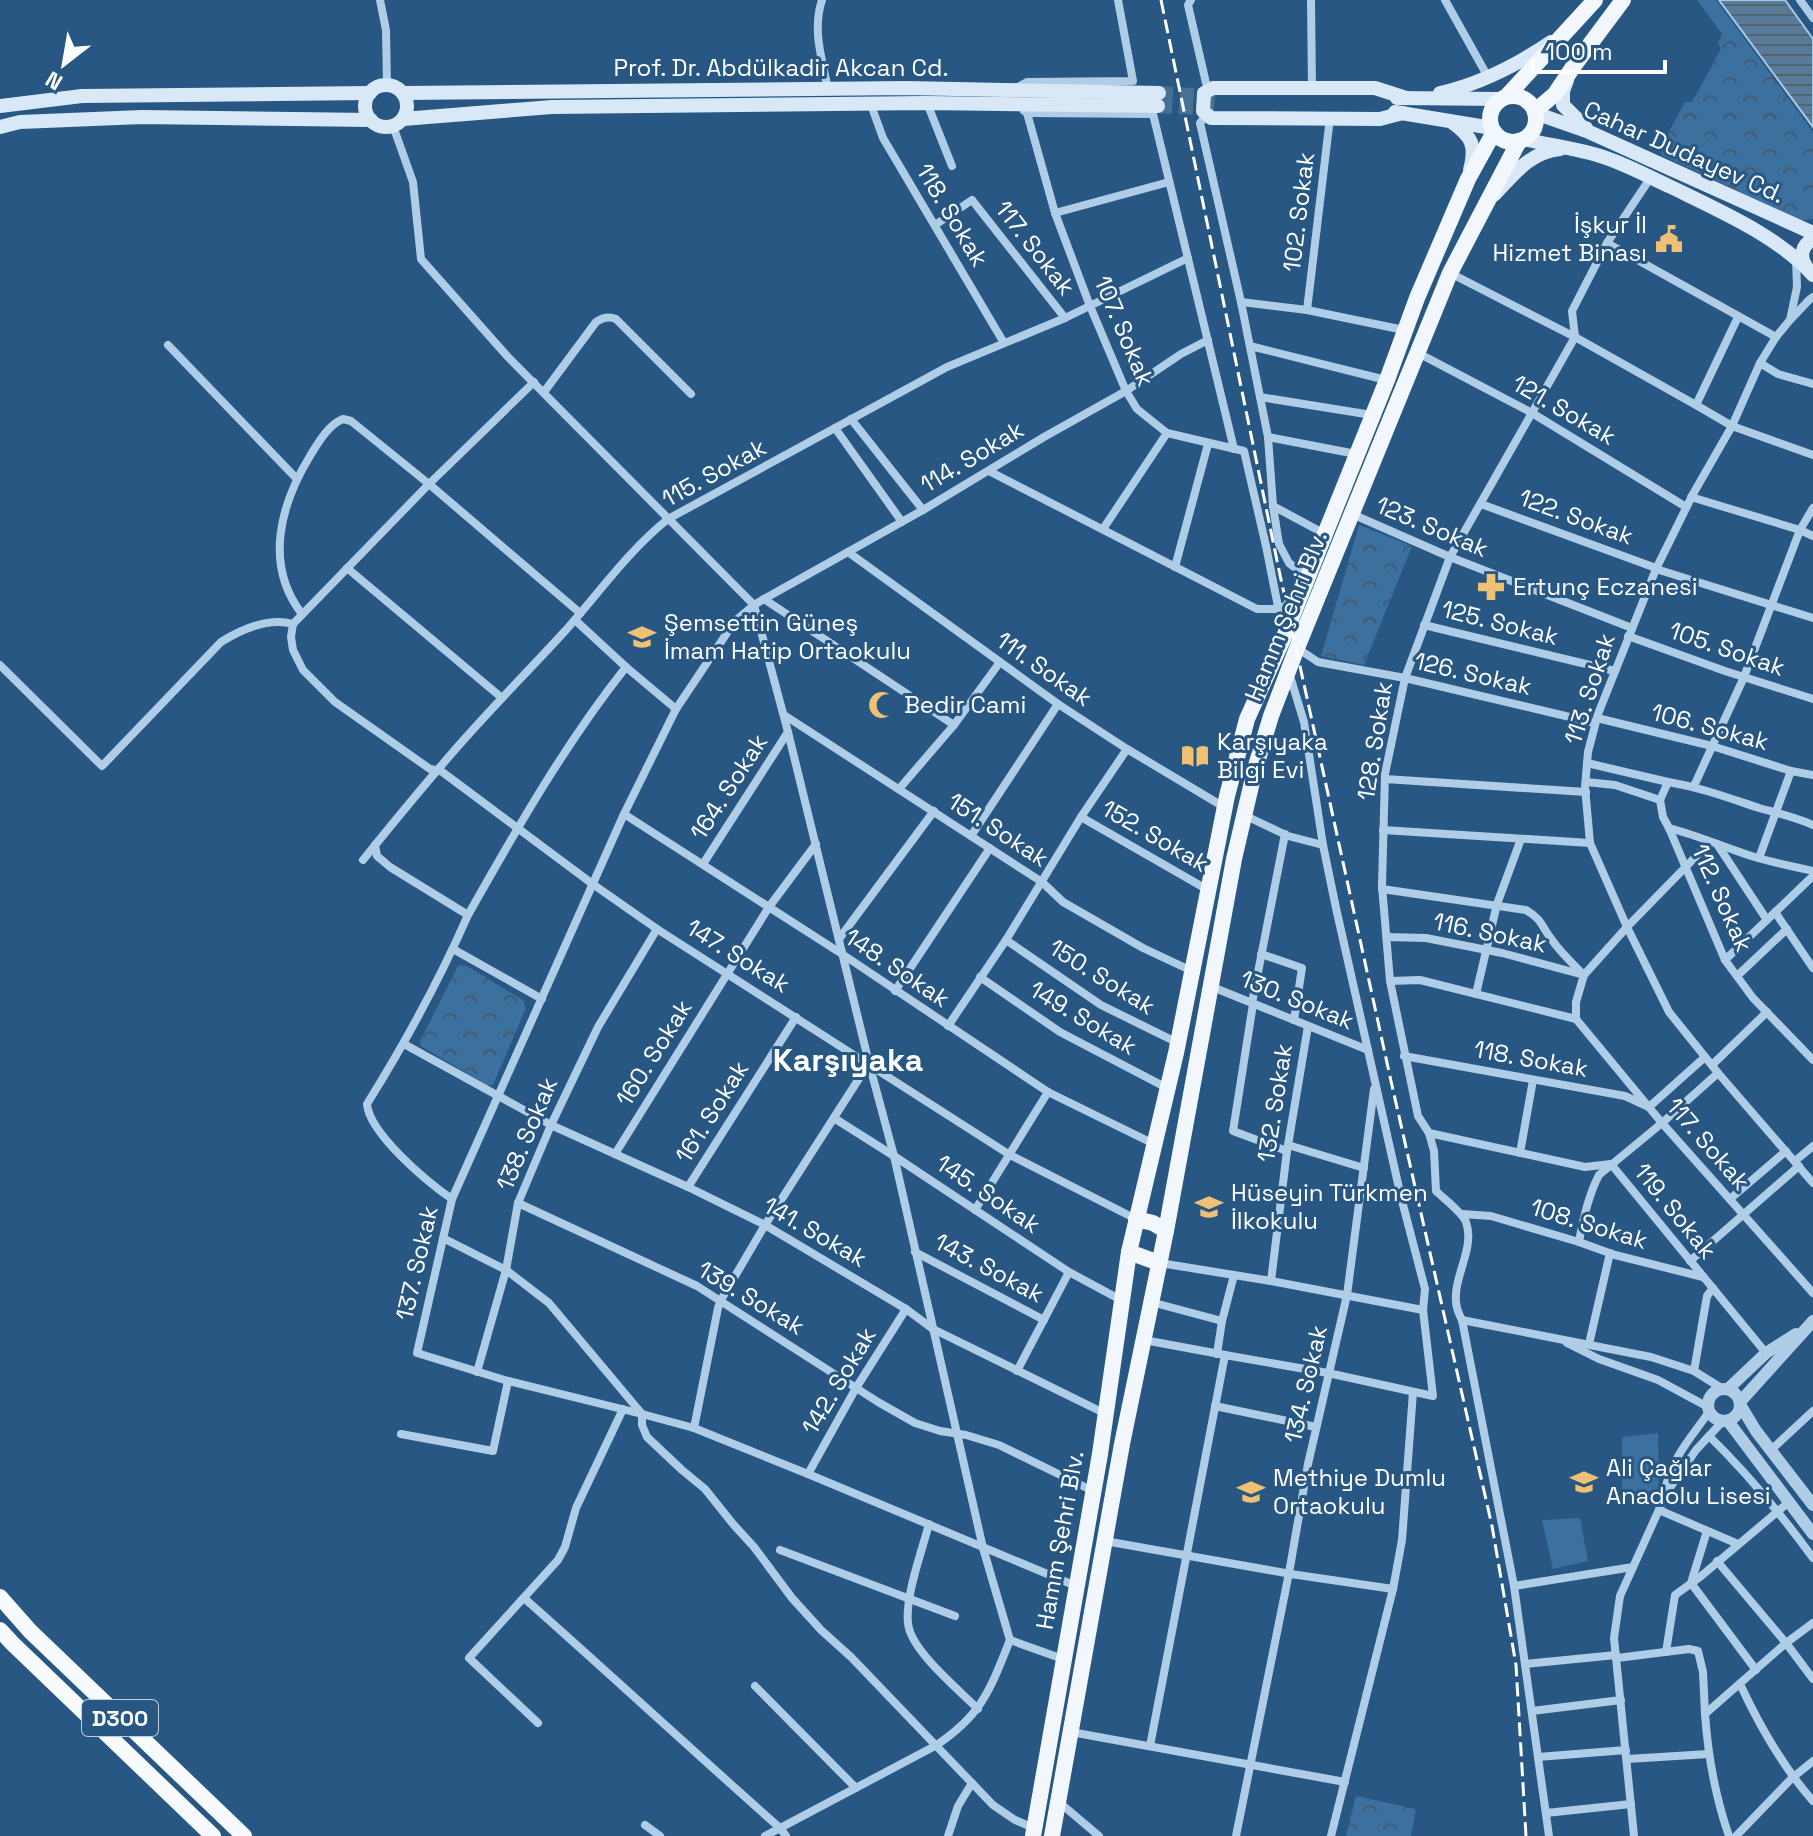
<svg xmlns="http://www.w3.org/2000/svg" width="1813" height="1836" viewBox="0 0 1813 1836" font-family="'Space Grotesk',sans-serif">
<defs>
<pattern id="park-crowns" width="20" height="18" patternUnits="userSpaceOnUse" patternTransform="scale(2)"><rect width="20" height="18" fill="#3c709f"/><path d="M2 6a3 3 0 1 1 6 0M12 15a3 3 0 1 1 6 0" fill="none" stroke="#465a6d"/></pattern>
<pattern id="water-rules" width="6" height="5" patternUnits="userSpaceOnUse" patternTransform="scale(2)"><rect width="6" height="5" fill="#597b99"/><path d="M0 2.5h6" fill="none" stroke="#526472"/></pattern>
</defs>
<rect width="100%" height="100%" fill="#275782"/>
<!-- park -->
<g fill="url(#park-crowns)">
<polygon points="1697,0 1716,0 1813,132 1813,219 1798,221 1709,177 1661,155 1660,148 1685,102 1692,102 1721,49 1718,43 1722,34"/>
<polygon points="1359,525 1412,546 1364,665 1321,656"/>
<polygon points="465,965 523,1000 526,1008 493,1085 488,1086 421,1046 420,1041 458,966"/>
<polygon points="1356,1796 1416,1809 1411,1836 1346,1836"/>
</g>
<!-- garden -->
<g fill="#3c709f">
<polygon points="1658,1433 1659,1494 1622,1496 1622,1437"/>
<polygon points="1580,1518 1588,1561 1553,1569 1542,1520"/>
</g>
<!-- water -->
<polygon fill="url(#water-rules)" stroke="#a4c9e7" stroke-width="2" points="1719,0 1785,0 1813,39 1813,127"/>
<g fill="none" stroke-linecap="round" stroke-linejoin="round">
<!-- secondary-tunnel -->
<g stroke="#477095" stroke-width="14" stroke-dasharray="14 7" stroke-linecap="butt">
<polyline points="1159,93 1215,96"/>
<polyline points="1158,106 1214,109"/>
</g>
<!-- minor -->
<g stroke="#afcde7" stroke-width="8">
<polyline points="380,0 386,30 387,85"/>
<path d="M822,0C812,30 822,59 828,89"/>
<polyline points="1191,0 1188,5 1206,83 1209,90"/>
<polyline points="1311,0 1312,89"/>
<polyline points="1445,0 1488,77"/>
<polyline points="1800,0 1813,18"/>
<polyline points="1018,87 1027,82 1133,81 1118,0"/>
<polyline points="927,103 952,166"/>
<polyline points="871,105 883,138 1004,343"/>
<polyline points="1024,111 1027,113 1153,114 1234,449"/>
<polyline points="1027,113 1055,213 1090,306 1126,391 1137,409 1167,433 1244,451 1266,546 1283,632"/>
<polyline points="1207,114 1200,123 1241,302 1268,437 1273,506 1279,544 1289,563 1307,577"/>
<polyline points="393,126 413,182 421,259 508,357 754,605 788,732 869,1063 894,1156 983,1548 1010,1640 1063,1659"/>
<polyline points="1651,177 1607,243 1776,337"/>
<polyline points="1055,213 1169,182"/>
<polyline points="935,225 972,200 1065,318"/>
<polyline points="1796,259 1797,287 1790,320 1776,337 1760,363 1732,426 1693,494 1656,569 1598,714 1588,752 1585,787 1590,843 1627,927 1669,1012 1718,1073 1813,1183"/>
<polyline points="1450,273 1575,337 1696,405"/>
<polyline points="1241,302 1307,310 1404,330"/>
<polyline points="1307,310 1330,118"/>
<polyline points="1738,317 1696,405 1732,426 1813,455"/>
<polyline points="1791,319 1809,300 1813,297"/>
<polyline points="168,345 296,478"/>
<polyline points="1250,346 1386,380"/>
<polyline points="1418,353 1532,413 1686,507"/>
<polyline points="1760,363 1778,374 1813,384"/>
<polyline points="534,382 429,484 293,624 291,637 293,650 303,670 335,702 430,769 441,771 594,885 657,929 1010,1155 1136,1219"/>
<path d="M544,392L596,322C603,317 609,316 616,319L691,394"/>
<polyline points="1260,397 1372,415"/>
<polyline points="851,419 923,510"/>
<polyline points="835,428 902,522"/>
<polyline points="1268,437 1356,454"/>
<polyline points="989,471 1257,609 1278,609 1294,602"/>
<polyline points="1691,497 1800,530 1813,536"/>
<polyline points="1481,504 1656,568"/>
<polyline points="1273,506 1325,534"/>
<polyline points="1352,514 1450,557 1632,628"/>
<polyline points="1103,529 1167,433"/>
<polyline points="848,552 1058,704 1127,749 1224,807"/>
<polyline points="1175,567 1208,444"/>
<polyline points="347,568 502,698"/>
<polyline points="1656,569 1813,618"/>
<polyline points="764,599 954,725"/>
<path d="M302,614C264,565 280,505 310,456C318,443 328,425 343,419L351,421L429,484L580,613"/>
<polyline points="575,620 626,667"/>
<polyline points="1424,625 1615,671"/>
<polyline points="1628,636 1725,671 1813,699"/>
<polyline points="1297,648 1318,662 1405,678 1595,723"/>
<path d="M0,665L102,766L221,642C242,629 268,617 293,624"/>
<polyline points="784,715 1042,882 1063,902 1143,948 1192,971"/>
<polyline points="1597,718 1712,746 1791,771 1813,775"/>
<polyline points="1587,763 1668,782"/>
<polyline points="1385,779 1586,792"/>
<polyline points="1586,782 1615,785 1660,800"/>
<polyline points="1694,786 1744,677 1800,530 1813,508"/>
<polyline points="899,789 954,725 1000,662"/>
<polyline points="1660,800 1663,817 1669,828 1725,960 1753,998 1813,1060"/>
<path d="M1660,800L1668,782C1699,787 1729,798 1759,808C1777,813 1795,817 1813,825"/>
<polyline points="624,814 842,954 1048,1092 1154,1144"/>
<polyline points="1244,815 1288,836 1323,845"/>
<polyline points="1081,817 1208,890"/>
<path d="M1669,828C1700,836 1728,849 1758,858C1776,863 1795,867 1813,871"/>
<polyline points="1383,830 1590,843"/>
<polyline points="971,836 1058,704"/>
<polyline points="1710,842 1627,927 1584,975 1576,1002 1576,1019 1662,1123 1813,1293"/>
<polyline points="1717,844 1767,920"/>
<path d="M375,845L377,856L390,867L468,915C516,830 565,744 626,667L676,709"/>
<polyline points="1759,858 1791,771"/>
<path d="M363,860C389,828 414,797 441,766C480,719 524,676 565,631C599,593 628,551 668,519L947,367L1065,318L1188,258"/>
<polyline points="703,864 788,732"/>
<path d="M1382,889L1526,910C1543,920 1541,926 1552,940C1561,953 1573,964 1584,975"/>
<polyline points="1775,912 1813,968"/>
<polyline points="1387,937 1426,938 1502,953 1584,975"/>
<polyline points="839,939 934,811"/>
<polyline points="1006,940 1101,1005 1178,1043"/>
<polyline points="453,949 542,999"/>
<polyline points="1261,954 1302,968 1294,1020"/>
<polyline points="1725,960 1813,876"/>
<polyline points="1737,976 1787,929"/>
<polyline points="980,977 1060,1032 1167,1088"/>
<polyline points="1390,981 1420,980 1576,1019"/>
<polyline points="1210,986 1368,1050"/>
<polyline points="895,991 990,848"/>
<polyline points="1476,994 1497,904 1521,839"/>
<polyline points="1252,1003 1285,834"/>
<polyline points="1253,1004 1233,1131 1287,1151"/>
<polyline points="948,1026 1006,940 1081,817 1127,749"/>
<polyline points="404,1044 551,1125 688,1187 765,1225 906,1309 933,1329 1106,1414"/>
<polyline points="1404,1056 1625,1096 1649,1107 1705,1057"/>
<polyline points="1712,1065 1767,1012"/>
<polyline points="834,1118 894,1156 1069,1272 1121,1300"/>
<polyline points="1429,1133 1585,1167 1611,1164 1766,1353"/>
<polyline points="1288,1145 1364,1168"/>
<polyline points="1520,1153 1533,1080"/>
<polyline points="615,1154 769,907 816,844"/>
<polyline points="1795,1161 1813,1146"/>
<polyline points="688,1187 796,1017"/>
<path d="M452,1199C427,1182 369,1133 367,1104C405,1043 439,981 468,915"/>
<polyline points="1730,1199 1786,1151"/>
<polyline points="518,1203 697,1286 878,1402 915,1423 940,1431 966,1435 999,1445 1093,1491"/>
<polyline points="975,1210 1048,1092"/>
<polyline points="1462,1214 1491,1216 1579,1242 1615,1255 1703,1277"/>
<polyline points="443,1238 506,1270 549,1303 642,1414 642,1425 647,1437 682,1470 705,1489 733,1524 754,1547 792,1598 821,1630 851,1657 993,1805 1015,1820 1034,1828"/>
<path d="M1579,1242C1583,1219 1588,1196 1599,1175L1662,1123L1718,1073"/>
<polyline points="915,1252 1044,1320"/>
<polyline points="1690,1261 1799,1166"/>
<polyline points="1160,1263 1271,1281 1423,1310"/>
<polyline points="1271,1281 1287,1151 1308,1026"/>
<polyline points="1151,1302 1222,1321"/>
<polyline points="1462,1320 1651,1357 1694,1371 1723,1389"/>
<polyline points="1144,1340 1225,1355"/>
<polyline points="1567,1343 1599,1359 1658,1380 1708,1407"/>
<polyline points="1589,1344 1610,1253"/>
<polyline points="1217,1354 1222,1321 1234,1275"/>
<polyline points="1017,1371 1069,1272"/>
<polyline points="1694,1371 1707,1296 1713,1288"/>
<polyline points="477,1372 506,1270 518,1203 551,1125 598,1027 657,929"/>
<polyline points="1215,1406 1316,1427"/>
<polyline points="694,1428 718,1308 721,1300 765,1225 869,1063"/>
<polyline points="401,1434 493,1451 508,1381"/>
<path d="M1709,1436C1748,1474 1781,1514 1813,1558"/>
<polyline points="1771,1450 1813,1411"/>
<polyline points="808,1474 856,1388 906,1309"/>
<path d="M1664,1494C1671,1459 1689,1440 1709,1412"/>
<polyline points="1659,1510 1738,1544"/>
<path d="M929,1524C922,1551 905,1596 908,1623C910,1650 959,1690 978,1709"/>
<polyline points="1707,1531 1691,1583 1756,1670"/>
<polyline points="1105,1541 1291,1574 1393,1589 1331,1836"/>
<polyline points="780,1550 955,1616"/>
<polyline points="1717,1561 1786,1643 1813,1679"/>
<polyline points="1076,1586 808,1474 694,1428 642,1414 508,1381 417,1353 452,1199 624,814 676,709 735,621 754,605 764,599 923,510 1044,437 1126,391 1181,354 1208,340"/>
<polyline points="1514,1586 1633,1567"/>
<polyline points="1393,1589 1402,1540 1413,1392"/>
<path d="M524,1598C610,1674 694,1752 780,1828L786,1836"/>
<polyline points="1666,1652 1675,1595 1700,1577 1789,1502"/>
<polyline points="1617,1658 1689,1649 1698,1651 1703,1672 1705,1714"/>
<polyline points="1525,1664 1616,1655"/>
<path d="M1740,1684C1760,1727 1782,1766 1813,1801"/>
<polyline points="755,1686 856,1788"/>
<polyline points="1532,1711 1621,1700"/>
<polyline points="538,1723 469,1658 558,1560 565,1547 576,1508 623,1409"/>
<polyline points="1071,1732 1345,1782"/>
<polyline points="1150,1746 1225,1355 1328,1373 1433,1396 1423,1310 1425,1289 1401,1197 1336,908 1323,845 1304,722 1290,676"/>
<polyline points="1538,1757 1626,1750"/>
<polyline points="1627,1759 1709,1754"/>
<polyline points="1060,1803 1099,1836"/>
<polyline points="1546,1813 1631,1804"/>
<polyline points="645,1825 660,1836"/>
<path d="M765,1836L935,1746C982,1715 990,1690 1010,1640"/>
<polyline points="948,1836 958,1806 972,1783"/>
<polyline points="1236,1836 1289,1573 1308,1464 1347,1295 1374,1089"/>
<path d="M1549,1836L1514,1586L1462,1320C1460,1316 1458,1312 1457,1308C1450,1280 1476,1250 1466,1222C1463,1213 1443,1198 1436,1191L1434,1151L1429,1133L1418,1116L1390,981L1382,886L1385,774L1405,678L1450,557L1575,337L1572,311L1607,243"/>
<polyline points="1634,1836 1614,1638 1620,1596 1667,1492 1696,1450 1722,1422"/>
<path d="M1729,1836C1715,1796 1708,1756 1705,1714L1786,1643L1813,1623"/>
<polyline points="1736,1836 1792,1778 1813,1761"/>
</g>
<!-- tertiary -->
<g stroke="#afcde7" stroke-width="12">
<circle cx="1724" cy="1405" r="16"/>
<polyline points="1728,1389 1766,1353 1796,1334"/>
<polyline points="1740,1402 1813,1321"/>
<polyline points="1741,1406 1756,1431 1813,1505"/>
<polyline points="1728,1421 1813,1534"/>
</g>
<!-- secondary -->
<g stroke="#d9e8f6" stroke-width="14">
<polyline points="1567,80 1563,91 1563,105 1586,128"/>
<circle cx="386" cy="106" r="21"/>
<polyline points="403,93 906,88 1159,93"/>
<path d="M1440,93C1480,84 1517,65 1551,42"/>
<polyline points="1397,98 1500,99"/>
<polyline points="0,106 82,96 370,93"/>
<polyline points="1395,112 1492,128"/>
<polyline points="1403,113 1380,119 1211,118 1203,111 1204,93 1213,88 1375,88 1406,98"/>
<polyline points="1535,113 1589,132 1813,233"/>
<polyline points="403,119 552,107 927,103 1158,106"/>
<path d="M1453,123C1473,137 1476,147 1470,170"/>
<polyline points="0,127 20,122 142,117 371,120"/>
<path d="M1524,139C1548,145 1573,148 1597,155C1622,162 1647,176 1671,187C1718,210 1778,236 1813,275"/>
<path d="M1494,195C1514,174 1530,152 1560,149"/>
<path d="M1807,268C1799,257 1801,246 1813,239"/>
</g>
<!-- primary -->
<g stroke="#f1f7fd" stroke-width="16">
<circle cx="1513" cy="119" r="23"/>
<polyline points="1507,96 1595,0"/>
<polyline points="1535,111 1555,94 1573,67 1623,0"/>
<polyline points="1136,1219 1153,1223 1166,1231"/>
<polyline points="1129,1252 1159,1263"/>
<polyline points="1033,1836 1100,1454 1129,1252 1176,1053 1227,796 1247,719 1284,637 1325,534 1387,380 1417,298 1468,179 1494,132"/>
<polyline points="1052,1836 1122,1444 1166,1231 1234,859 1255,769 1271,716 1297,648 1450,273 1519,141"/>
</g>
<!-- trunk -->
<g stroke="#f8fbfe" stroke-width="16">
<polyline points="0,1597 30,1631 244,1836"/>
<polyline points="0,1630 12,1643 213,1836"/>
</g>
<!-- rail -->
<polyline stroke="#fff" stroke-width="3" stroke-dasharray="14 6" stroke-linecap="butt" points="1161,0 1280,575 1391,1081 1492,1526 1516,1665 1526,1836"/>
</g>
<!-- icons -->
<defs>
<g id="civic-bare" transform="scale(2.16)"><path d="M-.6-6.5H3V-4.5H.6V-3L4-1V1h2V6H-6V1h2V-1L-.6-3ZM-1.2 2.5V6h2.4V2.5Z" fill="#efc175" stroke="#275782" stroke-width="2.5" paint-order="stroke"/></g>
<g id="pharmacy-bare" transform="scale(2.16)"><path d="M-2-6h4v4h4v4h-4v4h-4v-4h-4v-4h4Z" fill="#efc175" stroke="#275782" stroke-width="2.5" paint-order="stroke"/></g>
<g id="school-bare" transform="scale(2.16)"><path d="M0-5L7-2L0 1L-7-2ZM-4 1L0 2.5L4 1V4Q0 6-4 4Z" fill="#efc175" stroke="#275782" stroke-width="2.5" paint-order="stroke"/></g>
<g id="mosque-bare" transform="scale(2.16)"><path d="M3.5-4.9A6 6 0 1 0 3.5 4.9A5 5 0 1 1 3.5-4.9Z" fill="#efc175" stroke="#275782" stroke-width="2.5" paint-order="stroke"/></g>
<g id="library-bare" transform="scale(2.16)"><path d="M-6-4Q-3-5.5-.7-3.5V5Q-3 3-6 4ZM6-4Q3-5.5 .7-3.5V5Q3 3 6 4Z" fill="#efc175" stroke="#275782" stroke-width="2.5" paint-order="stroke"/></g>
</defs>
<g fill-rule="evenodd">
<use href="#civic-bare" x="1669" y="239"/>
<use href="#pharmacy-bare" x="1491" y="587"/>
<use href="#school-bare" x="642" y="637"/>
<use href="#mosque-bare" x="882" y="705"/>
<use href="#library-bare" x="1195" y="756"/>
<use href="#school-bare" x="1209" y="1207"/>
<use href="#school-bare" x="1584" y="1482"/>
<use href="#school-bare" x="1251" y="1492"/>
</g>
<g text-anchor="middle" stroke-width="6" stroke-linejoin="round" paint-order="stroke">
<!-- shield labels -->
<rect fill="#275782" stroke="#becdda" stroke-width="2" x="82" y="1700" width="76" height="36" rx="6"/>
<g font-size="22" font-weight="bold" fill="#fff">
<text x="120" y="1726">D300</text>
</g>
<!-- street labels -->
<g font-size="24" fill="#fff" stroke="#275782">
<text x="781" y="76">Prof. Dr. Abdülkadir Akcan Cd.</text>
<text transform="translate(1684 152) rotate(24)" y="8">Cahar Dudayev Cd.</text>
<text transform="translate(1299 212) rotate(-83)" y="8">102. Sokak</text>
<text transform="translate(952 215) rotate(59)" y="8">118. Sokak</text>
<text transform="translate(1035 248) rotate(52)" y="8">117. Sokak</text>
<text transform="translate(1124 331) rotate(67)" y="8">107. Sokak</text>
<text transform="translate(1564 410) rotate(30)" y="8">121. Sokak</text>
<text transform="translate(972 457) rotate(-31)" y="8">114. Sokak</text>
<text transform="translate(714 473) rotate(-29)" y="8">115. Sokak</text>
<text transform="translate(1576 517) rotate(20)" y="8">122. Sokak</text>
<text transform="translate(1432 527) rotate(23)" y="8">123. Sokak</text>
<text transform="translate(1286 616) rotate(-68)" y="8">Hamm Şehri Blv.</text>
<text transform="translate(1500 623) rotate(14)" y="8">125. Sokak</text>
<text transform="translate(1727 649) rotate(19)" y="8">105. Sokak</text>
<text transform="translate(1044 669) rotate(35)" y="8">111. Sokak</text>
<text transform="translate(1473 674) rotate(13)" y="8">126. Sokak</text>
<text transform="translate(1590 689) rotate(-72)" y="8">113. Sokak</text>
<text transform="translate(1710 727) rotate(15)" y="8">106. Sokak</text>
<text transform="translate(1375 741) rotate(-81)" y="8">128. Sokak</text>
<text transform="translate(729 787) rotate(-57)" y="8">164. Sokak</text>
<text transform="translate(998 830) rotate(33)" y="8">151. Sokak</text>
<text transform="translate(1155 836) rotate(30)" y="8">152. Sokak</text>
<text transform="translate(1722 898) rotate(66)" y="8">112. Sokak</text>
<text transform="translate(1490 933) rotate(12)" y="8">116. Sokak</text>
<text transform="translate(738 956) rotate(32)" y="8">147. Sokak</text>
<text transform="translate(897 968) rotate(34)" y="8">148. Sokak</text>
<text transform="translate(1102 977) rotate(32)" y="8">150. Sokak</text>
<text transform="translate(1297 1000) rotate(22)" y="8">130. Sokak</text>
<text transform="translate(1083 1018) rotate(31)" y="8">149. Sokak</text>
<text transform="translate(654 1053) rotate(-58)" y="8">160. Sokak</text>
<text transform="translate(1531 1059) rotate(10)" y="8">118. Sokak</text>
<text transform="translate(1275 1103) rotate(-81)" y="8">132. Sokak</text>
<text transform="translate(712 1112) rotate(-58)" y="8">161. Sokak</text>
<text transform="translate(527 1134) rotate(-67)" y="8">138. Sokak</text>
<text transform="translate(1708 1144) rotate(49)" y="8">117. Sokak</text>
<text transform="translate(988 1194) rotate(34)" y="8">145. Sokak</text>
<text transform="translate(1675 1211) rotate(51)" y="8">119. Sokak</text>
<text transform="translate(1589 1224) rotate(17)" y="8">108. Sokak</text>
<text transform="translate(815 1232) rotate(30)" y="8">141. Sokak</text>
<text transform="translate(417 1263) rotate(-77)" y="8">137. Sokak</text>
<text transform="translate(989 1268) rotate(28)" y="8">143. Sokak</text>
<text transform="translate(751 1298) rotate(31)" y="8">139. Sokak</text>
<text transform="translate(839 1381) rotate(-59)" y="8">142. Sokak</text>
<text transform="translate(1306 1384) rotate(-77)" y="8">134. Sokak</text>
<text transform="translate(1060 1540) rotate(-80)" y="8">Hamm Şehri Blv.</text>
</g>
<!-- poi labels -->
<g font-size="24" fill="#fff" stroke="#275782" text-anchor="start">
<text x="1647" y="233" text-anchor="end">İşkur İl<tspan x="1647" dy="28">Hizmet Binası</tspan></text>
<text x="1513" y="595">Ertunç Eczanesi</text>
<text x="664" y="631">Şemsettin Güneş<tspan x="664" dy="28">İmam Hatip Ortaokulu</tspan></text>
<text x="904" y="713">Bedir Cami</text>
<text x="1217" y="750">Karşıyaka<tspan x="1217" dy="28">Bilgi Evi</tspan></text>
<text x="1231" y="1201">Hüseyin Türkmen<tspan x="1231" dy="28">İlkokulu</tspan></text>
<text x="1606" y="1476">Ali Çağlar<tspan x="1606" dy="28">Anadolu Lisesi</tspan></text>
<text x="1273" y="1486">Methiye Dumlu<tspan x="1273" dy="28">Ortaokulu</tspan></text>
</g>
<!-- district labels -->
<g font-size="32" font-weight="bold" fill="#fff" stroke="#275782">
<text x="848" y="1071">Karşıyaka</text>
</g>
</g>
<!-- north arrow -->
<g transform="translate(64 64) rotate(211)" stroke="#275782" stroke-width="6" paint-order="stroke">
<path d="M0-6L14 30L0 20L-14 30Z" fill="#ffffff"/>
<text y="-12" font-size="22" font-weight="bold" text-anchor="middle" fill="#ffffff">N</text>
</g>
<!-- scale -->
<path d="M1533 60v12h132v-12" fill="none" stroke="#ffffff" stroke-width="4"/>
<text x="1545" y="60" font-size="24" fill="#ffffff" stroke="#275782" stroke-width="6" paint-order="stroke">100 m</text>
</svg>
